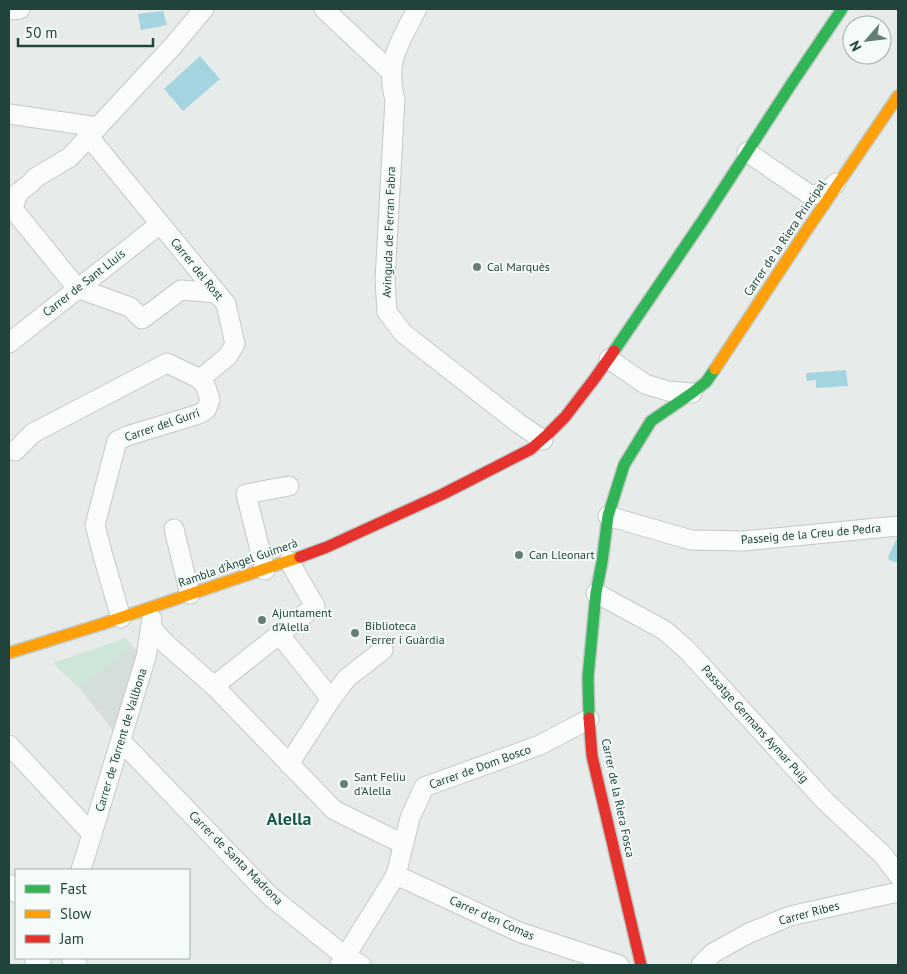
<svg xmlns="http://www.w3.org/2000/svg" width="907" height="974" viewBox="0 0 907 974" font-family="'PT Sans',sans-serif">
<rect width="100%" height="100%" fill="#e7ecea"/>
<!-- built -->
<polygon fill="#d4dfda" points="132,645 139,654 114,732 79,688"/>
<!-- green -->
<polygon fill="#cee6d7" points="126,638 132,645 79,688 53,663"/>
<!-- water -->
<g fill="#a3d4df">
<polygon points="163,11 167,25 141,30 138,14"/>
<polygon points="200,56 220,79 183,111 164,89"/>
<polygon points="846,370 848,386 816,388 816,380 807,381 806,373"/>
<polygon points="896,540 898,541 898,563 889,560 888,557"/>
</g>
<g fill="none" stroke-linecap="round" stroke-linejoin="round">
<!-- street casing -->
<g stroke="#c3c9c7" stroke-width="21">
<g id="street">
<polyline points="324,9 391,72"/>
<path d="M417,9C401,40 384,63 395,99L385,280L387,312L403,333L518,423L543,440"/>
<polyline points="9,10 20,9"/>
<polyline points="9,114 98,127"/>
<polyline points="747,152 810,195 825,193 836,183"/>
<polyline points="18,193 13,209 77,288 130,307 142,319 181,290 217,293"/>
<polyline points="18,193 31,183 35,178 70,157 172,47 204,9"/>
<polyline points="9,343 160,224"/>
<polyline points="609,359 645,384 668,391 692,393"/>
<polyline points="15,451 33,433 167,363 200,379 228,356 235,344 226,304 89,137"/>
<polyline points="608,516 691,540 744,541 898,526"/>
<polyline points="174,529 190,594"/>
<polyline points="265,570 246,494 289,486"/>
<polyline points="596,593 664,630 687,650 825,801 883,855 898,875"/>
<polyline points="121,618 103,556 95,525 117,441 127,436 199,414 206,410 210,400 206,387 200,379"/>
<polyline points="151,627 165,643 214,686 334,810 403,844"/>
<polyline points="279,634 331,699"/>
<polyline points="214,686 315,606 289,561"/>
<polyline points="121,741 270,896 346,957 361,965"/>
<polyline points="9,745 92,834"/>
<polyline points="289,764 331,699 347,678 383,650"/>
<polyline points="81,870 146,657 152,619"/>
<polyline points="396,875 519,932 619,965"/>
<polyline points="9,884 16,893"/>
<polyline points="71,958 77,965"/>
<polyline points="34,965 42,958"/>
<polyline points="340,965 396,875 410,818 424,787 540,745 589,719"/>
<polyline points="701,965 713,953 749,933 790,916 898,892"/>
</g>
</g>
<!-- fast casing -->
<g stroke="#c2cac7" stroke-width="14">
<g id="fast">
<polyline points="614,351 703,220 792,83 842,9"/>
<polyline points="589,718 588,677 596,593 602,562 608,516 624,465 651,421 692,393 706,382 715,369"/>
</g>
</g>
<!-- slow casing -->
<g stroke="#c2cac7" stroke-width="14">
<g id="slow">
<polyline points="715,369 806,231 898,96"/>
<polyline points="9,653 102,624 300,557"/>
</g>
</g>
<!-- jam casing -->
<g stroke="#c2cac7" stroke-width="14">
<g id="jam">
<polyline points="300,557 327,547 443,494 531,449 548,434 565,417 595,378 614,351"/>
<polyline points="589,718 592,756 641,965"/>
</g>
</g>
<!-- street -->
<use href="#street" stroke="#fbfcfc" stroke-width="19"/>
<!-- fast -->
<use href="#fast" stroke="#30b455" stroke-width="11"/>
<!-- slow -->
<use href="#slow" stroke="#ff9f0a" stroke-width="11"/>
<!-- jam -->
<use href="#jam" stroke="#e5322d" stroke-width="11"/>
</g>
<!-- markers -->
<g fill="#667e78" stroke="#f5fbf8" stroke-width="2">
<circle cx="477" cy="267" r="5"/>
<circle cx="519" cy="555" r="5"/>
<circle cx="262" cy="620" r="5"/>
<circle cx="355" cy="633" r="5"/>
<circle cx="344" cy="784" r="5"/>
</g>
<g text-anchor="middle" stroke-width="4" stroke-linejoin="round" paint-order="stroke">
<!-- street labels -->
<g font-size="12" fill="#20433b" stroke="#f5fbf8">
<text transform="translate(389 232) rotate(-88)" y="4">Avinguda de Ferran Fabra</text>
<text transform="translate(785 238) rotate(-56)" y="4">Carrer de la Riera Principal</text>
<text transform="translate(197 269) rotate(51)" y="4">Carrer del Rost</text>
<text transform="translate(84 283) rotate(-38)" y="4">Carrer de Sant Lluís</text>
<text transform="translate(162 425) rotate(-19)" y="4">Carrer del Gurri</text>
<text transform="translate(811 534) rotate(-5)" y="4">Passeig de la Creu de Pedra</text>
<text transform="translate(238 563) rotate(-19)" y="4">Rambla d'Àngel Guimerà</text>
<text transform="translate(755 724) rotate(48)" y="4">Passatge Germans Aymar Puig</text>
<text transform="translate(121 740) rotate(-73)" y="4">Carrer de Torrent de Vallbona</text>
<text transform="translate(480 767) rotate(-20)" y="4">Carrer de Dom Bosco</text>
<text transform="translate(618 798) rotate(78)" y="4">Carrer de la Riera Fosca</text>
<text transform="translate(236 858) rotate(45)" y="4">Carrer de Santa Madrona</text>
<text transform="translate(809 913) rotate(-15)" y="4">Carrer Ribes</text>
<text transform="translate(492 918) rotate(24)" y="4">Carrer d'en Comas</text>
</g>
<!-- poi labels -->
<g font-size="12" fill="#20433b" stroke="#f5fbf8" text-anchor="start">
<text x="487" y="271">Cal Marquès</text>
<text x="529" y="559">Can Lleonart</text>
<text x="272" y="617">Ajuntament<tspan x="272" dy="14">d'Alella</tspan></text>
<text x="365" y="630">Biblioteca<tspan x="365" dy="14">Ferrer i Guàrdia</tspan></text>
<text x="354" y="781">Sant Feliu<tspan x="354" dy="14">d'Alella</tspan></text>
</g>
<!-- district labels -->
<g font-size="18" font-weight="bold" fill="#19584c" stroke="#f5fbf8">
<text x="289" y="825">Alella</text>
</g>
</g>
<!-- border -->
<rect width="907" height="974" fill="none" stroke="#20433b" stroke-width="20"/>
<!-- legend -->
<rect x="15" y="869" width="175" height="90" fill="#f5fbf8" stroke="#a0b1ac"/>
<rect x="25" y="885" width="25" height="8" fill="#30b455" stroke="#a0b1ac"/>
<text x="60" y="894" font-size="15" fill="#20433b">Fast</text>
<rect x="25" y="910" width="25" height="8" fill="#ff9f0a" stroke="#a0b1ac"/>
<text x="60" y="919" font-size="15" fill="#20433b">Slow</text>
<rect x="25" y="935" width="25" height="8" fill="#e5322d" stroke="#a0b1ac"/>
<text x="60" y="944" font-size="15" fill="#20433b">Jam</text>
<!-- north arrow -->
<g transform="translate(867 40) rotate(242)"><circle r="24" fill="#f5fbf8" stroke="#a0b1ac"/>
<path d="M0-4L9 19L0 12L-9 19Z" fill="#667e78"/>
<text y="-8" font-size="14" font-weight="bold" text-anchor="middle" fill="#20433b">N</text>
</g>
<!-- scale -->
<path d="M18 38v8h135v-8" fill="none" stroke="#20433b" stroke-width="2.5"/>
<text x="25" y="38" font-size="15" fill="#20433b" stroke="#f5fbf8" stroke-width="4" paint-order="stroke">50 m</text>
</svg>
